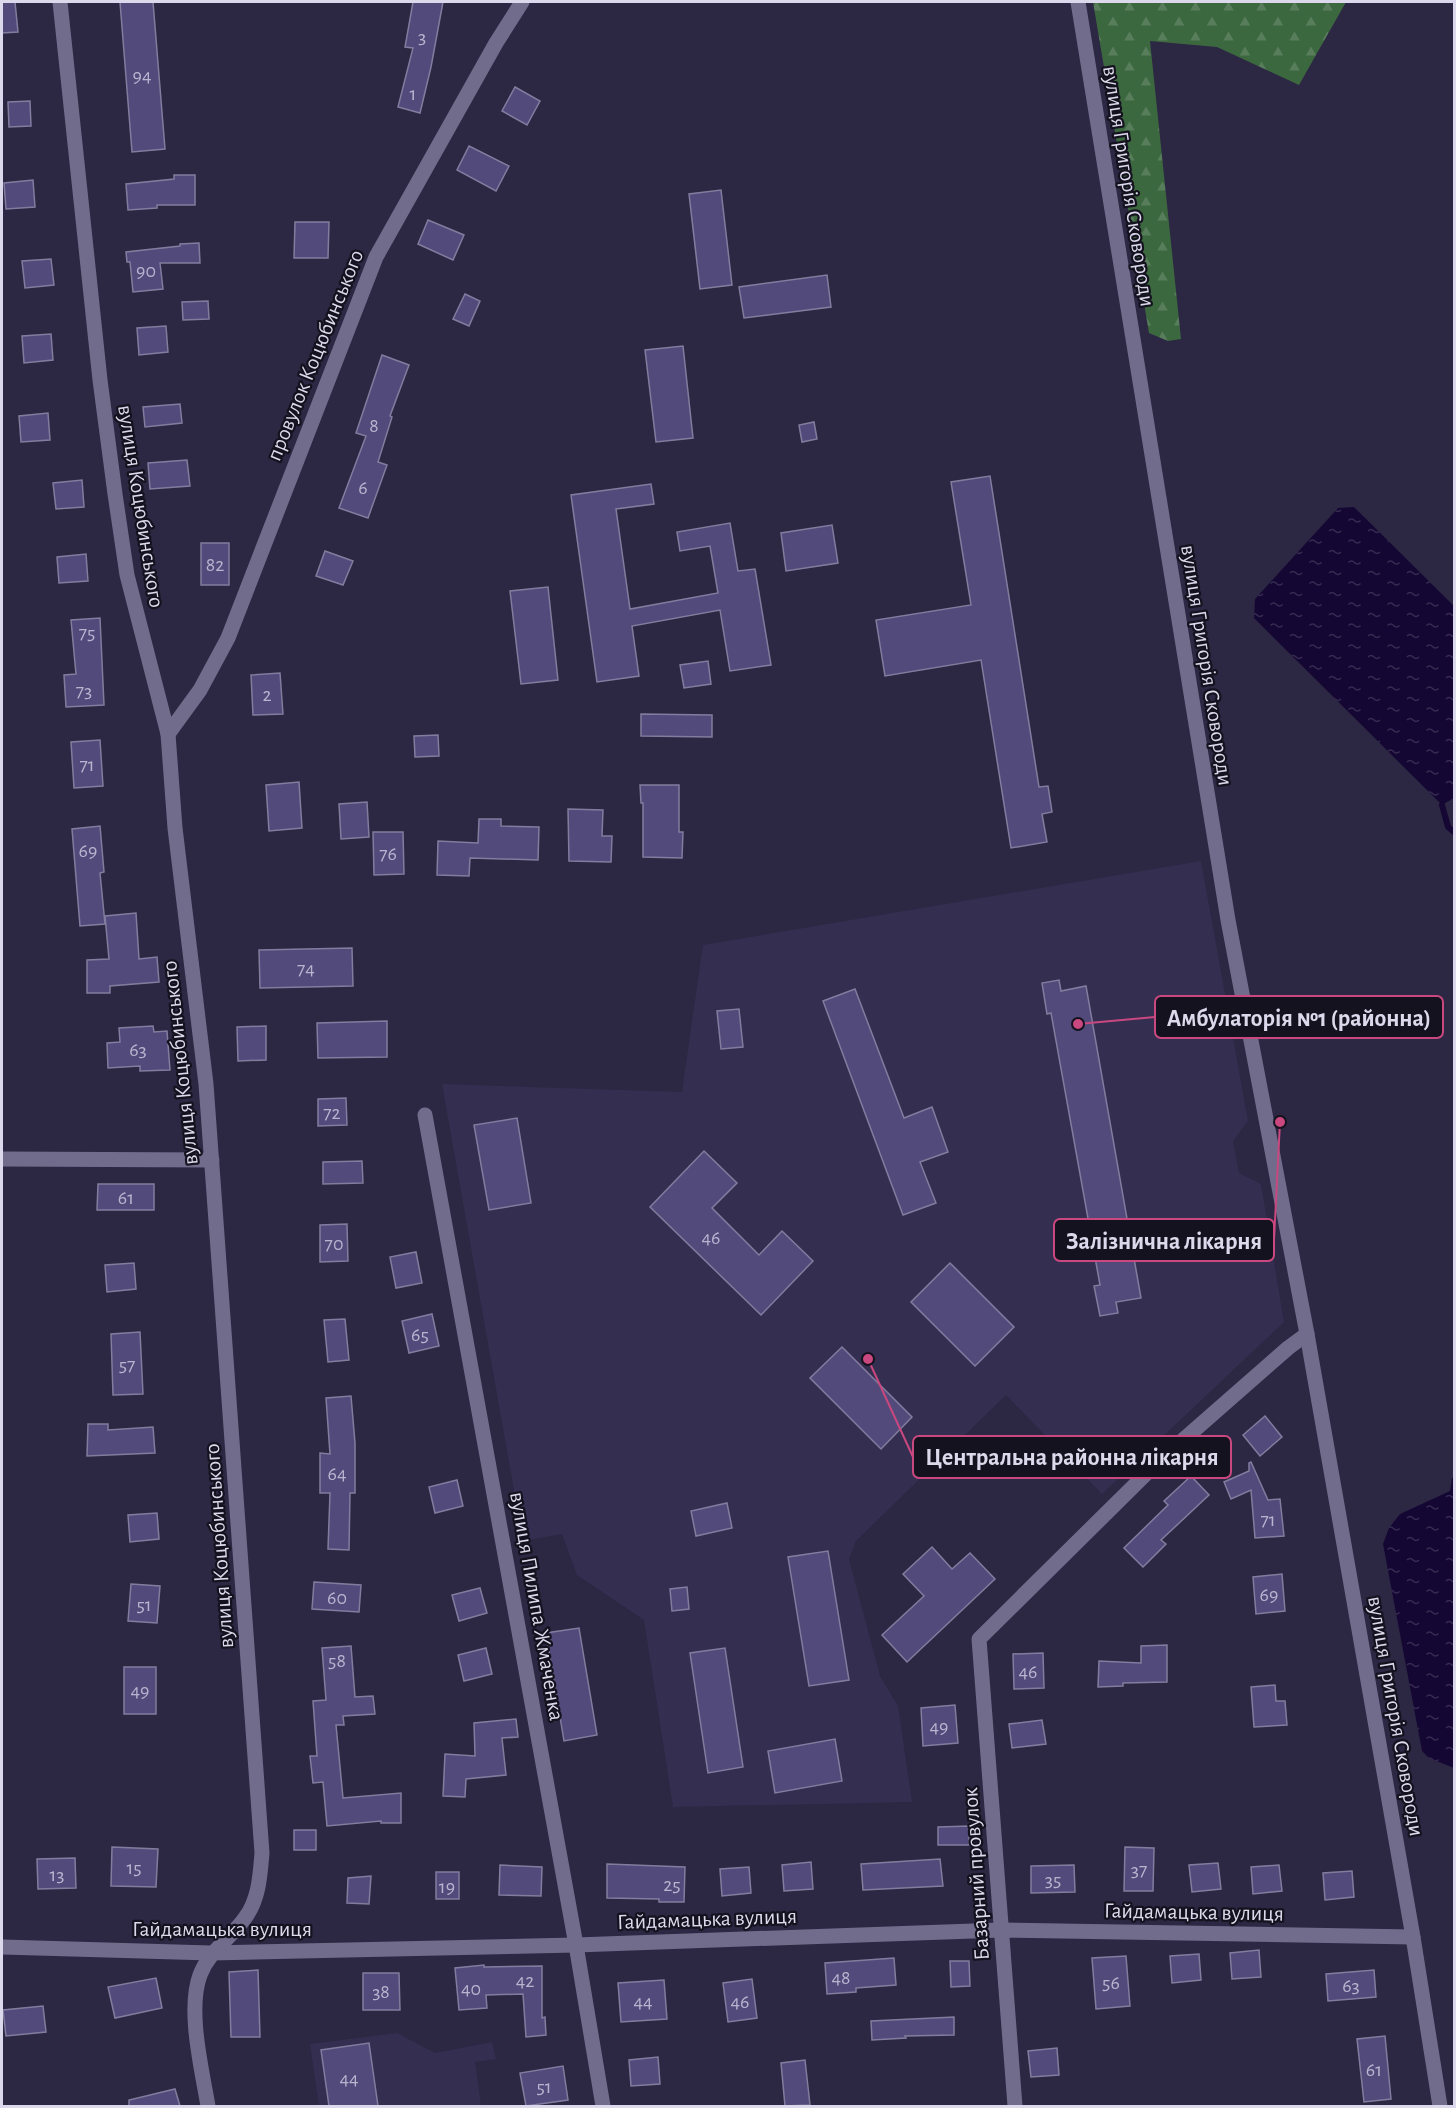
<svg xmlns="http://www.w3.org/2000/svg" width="1456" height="2108" viewBox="0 0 1456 2108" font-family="'Alegreya Sans',sans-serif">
<defs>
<pattern id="forest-firs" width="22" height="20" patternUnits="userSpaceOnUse" patternTransform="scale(1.5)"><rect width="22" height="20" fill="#3c683f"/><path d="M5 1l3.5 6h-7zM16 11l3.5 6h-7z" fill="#587d5b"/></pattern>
<pattern id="water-ripples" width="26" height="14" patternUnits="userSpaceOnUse" patternTransform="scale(1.5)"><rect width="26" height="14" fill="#150733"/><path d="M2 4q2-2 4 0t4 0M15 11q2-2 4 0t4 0" fill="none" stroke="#362b51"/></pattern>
</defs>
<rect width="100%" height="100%" fill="#2c2742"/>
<!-- built -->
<g fill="#342e50">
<polygon points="1201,861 1248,1121 1233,1141 1239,1173 1261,1184 1284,1322 1102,1494 1006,1395 856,1541 849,1559 880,1676 898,1706 912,1802 673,1807 644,1620 577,1575 562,1534 523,1541 442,1084 682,1092 703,945"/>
<polygon points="397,2033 435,2053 492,2042 496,2059 475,2062 481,2106 319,2106 310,2044"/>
</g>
<!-- forest -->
<polygon fill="url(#forest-firs)" points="1093,2 1346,2 1299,85 1217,47 1150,41 1181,339 1168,341 1149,333"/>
<!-- water -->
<g fill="url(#water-ripples)">
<polygon points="1354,507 1454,606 1454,798 1442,805 1254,618 1255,599 1338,508"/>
<polygon points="1454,1477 1454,1768 1429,1758 1422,1751 1383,1544 1389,1528 1400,1514 1450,1491 1452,1478"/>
</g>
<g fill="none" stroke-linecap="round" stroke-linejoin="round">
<!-- stream -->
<polyline stroke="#150733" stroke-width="6" points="1442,805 1448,827 1454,832"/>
</g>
<!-- building -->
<g fill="#534a7c" stroke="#827d9e" stroke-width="1.5">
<polygon points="2,2 15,2 18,32 2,33"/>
<polygon points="120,2 153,2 165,149 132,152"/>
<polygon points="413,2 443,2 431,67 420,113 398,107 413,48 405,47"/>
<polygon points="515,87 540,101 527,125 502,111"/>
<polygon points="30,101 31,126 9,127 8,102"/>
<polygon points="469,146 509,166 496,191 457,170"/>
<polygon points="174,175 195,175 195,205 157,205 157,208 128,210 126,184 174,179"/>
<polygon points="33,180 35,207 6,209 4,183"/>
<polygon points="721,190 732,285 700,289 689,194"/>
<polygon points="428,220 464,235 453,260 418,244"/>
<polygon points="295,222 329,222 328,258 294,258"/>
<polygon points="199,243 200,263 160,263 163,289 133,292 130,262 127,262 126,252 180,246 180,244"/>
<polygon points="51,259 54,285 25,288 22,261"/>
<polygon points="827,275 831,307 744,318 739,287"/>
<polygon points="465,294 480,301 469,326 453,319"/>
<polygon points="208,301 209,319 183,320 182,302"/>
<polygon points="166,326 168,352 139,355 137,328"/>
<polygon points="51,334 53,360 24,363 22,336"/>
<polygon points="683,346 693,438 656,442 645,350"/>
<polygon points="382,355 409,365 390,416 392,417 378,462 387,465 368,518 339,508 366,436 356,433"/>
<polygon points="180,404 182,423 145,427 143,407"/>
<polygon points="48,413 50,440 21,442 19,416"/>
<polygon points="814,422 817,439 802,442 799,425"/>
<polygon points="187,460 190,486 150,489 148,463"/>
<polygon points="990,476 1039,787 1048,786 1052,812 1042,814 1047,842 1011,848 981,660 885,676 876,620 971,605 951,482"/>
<polygon points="82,480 84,507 56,509 53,483"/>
<polygon points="651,484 654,504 616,509 630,609 718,593 710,546 680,551 677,532 730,523 738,571 755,569 771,665 730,671 720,610 632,626 639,676 597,682 571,495"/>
<polygon points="832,525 838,563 786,571 781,533"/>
<rect x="201" y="543" width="28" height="42"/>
<polygon points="325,551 353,561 343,585 316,576"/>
<polygon points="86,554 88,581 59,583 57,557"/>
<polygon points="548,587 558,680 521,684 510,591"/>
<polygon points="100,618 104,705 66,707 64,675 76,674 71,620"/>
<polygon points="708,661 711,684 684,688 680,665"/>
<polygon points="280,673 283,714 253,715 251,675"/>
<polygon points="641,714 712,715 712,737 641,736"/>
<polygon points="438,735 439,756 415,757 414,736"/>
<polygon points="100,740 103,786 74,788 71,742"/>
<polygon points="299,782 302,828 269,831 266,785"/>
<polygon points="640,785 679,785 679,832 683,832 682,858 643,857 643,803 641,803"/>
<polygon points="367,802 369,837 341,839 339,804"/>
<polygon points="568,809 603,810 602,836 612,836 611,862 569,861"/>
<polygon points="479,819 501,819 501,826 539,827 538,860 470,858 469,876 437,875 438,841 478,843"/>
<polygon points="100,826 104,872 100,873 105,924 80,926 72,829"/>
<polygon points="373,832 403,832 404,874 374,875"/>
<polygon points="136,913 139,959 157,957 159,982 110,986 110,993 87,993 87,960 109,959 105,916"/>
<polygon points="352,948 353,986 260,988 259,950"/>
<polygon points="1059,980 1061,991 1086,986 1141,1298 1116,1302 1118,1313 1100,1316 1094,1286 1100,1285 1051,1013 1047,1014 1042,983"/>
<polygon points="855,989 904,1118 932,1107 948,1152 920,1162 936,1203 903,1215 823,1001"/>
<polygon points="739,1009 743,1047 721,1049 717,1011"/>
<polygon points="387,1021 387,1057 318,1058 317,1023"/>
<polygon points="153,1026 154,1032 167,1031 170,1070 140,1071 140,1066 108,1068 107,1043 120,1042 119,1028"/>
<polygon points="266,1026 266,1060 238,1061 237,1027"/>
<polygon points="346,1098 347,1125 318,1126 318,1099"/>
<polygon points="517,1118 531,1203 489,1210 474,1125"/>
<polygon points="704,1151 737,1183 712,1208 759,1255 782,1231 813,1261 761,1315 650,1207"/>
<polygon points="362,1161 363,1183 323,1184 323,1162"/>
<polygon points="98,1184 154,1184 154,1210 97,1210"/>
<polygon points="347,1224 348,1261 320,1262 320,1225"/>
<polygon points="416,1252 422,1283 396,1288 390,1257"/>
<polygon points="134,1263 136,1289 107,1292 105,1265"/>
<polygon points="950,1263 1014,1327 975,1366 911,1302"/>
<polygon points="432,1314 439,1346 409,1353 402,1321"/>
<polygon points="345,1319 349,1360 328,1362 324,1320"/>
<polygon points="140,1332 143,1394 113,1395 111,1334"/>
<polygon points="842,1347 912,1417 881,1449 810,1378"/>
<polygon points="351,1396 355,1443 355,1493 350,1493 349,1550 328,1549 330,1493 320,1493 320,1453 330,1454 326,1398"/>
<polygon points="1265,1416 1282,1437 1260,1456 1243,1435"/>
<polygon points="88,1424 108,1424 108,1430 153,1427 155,1453 87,1456"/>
<polygon points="1251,1462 1268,1500 1280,1499 1284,1536 1255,1538 1251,1490 1231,1499 1224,1482 1249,1471 1249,1463"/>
<polygon points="1191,1476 1209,1495 1161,1540 1166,1544 1143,1567 1124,1548 1168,1505 1164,1501"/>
<polygon points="457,1480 463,1506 435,1513 429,1487"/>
<polygon points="727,1503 732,1528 696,1536 691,1511"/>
<polygon points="157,1513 159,1539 130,1542 128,1515"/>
<polygon points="932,1547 952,1569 970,1553 995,1579 907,1662 882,1635 924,1596 903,1574"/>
<polygon points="828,1551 849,1680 809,1686 788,1557"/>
<polygon points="1282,1574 1285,1611 1256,1614 1253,1577"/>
<polygon points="314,1582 361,1585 359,1612 312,1609"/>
<polygon points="131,1584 160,1586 157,1623 128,1621"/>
<polygon points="687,1587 689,1609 672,1611 670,1589"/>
<polygon points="480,1588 487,1613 459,1621 452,1595"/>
<polygon points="579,1628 597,1735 564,1741 546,1633"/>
<polygon points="1167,1645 1167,1682 1123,1683 1123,1686 1098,1687 1099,1661 1141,1663 1141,1646"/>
<polygon points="351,1646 355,1697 373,1696 375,1714 343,1716 344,1725 336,1725 343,1798 401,1793 401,1823 381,1823 381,1821 327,1826 323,1782 313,1783 310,1756 317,1756 313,1701 326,1700 322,1648"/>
<polygon points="486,1648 492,1674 464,1681 458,1655"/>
<polygon points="725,1648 743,1767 708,1773 690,1653"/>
<polygon points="1043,1653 1044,1688 1014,1689 1013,1654"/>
<rect x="124" y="1667" width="32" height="47"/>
<polygon points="1275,1685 1276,1701 1285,1701 1287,1725 1254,1727 1251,1687"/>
<polygon points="955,1705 958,1743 923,1746 921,1708"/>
<polygon points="516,1719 518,1737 502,1738 506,1775 466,1779 465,1797 443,1796 445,1754 475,1756 474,1723"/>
<polygon points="1042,1720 1046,1744 1012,1748 1009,1724"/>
<polygon points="835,1739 842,1781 775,1793 768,1751"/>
<polygon points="969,1826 969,1845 938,1845 938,1827"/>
<rect x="294" y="1830" width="22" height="20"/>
<polygon points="112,1847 158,1849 156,1887 111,1886"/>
<polygon points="1125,1847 1154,1848 1153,1891 1124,1891"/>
<polygon points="75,1858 76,1888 38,1889 37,1859"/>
<polygon points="940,1859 943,1886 863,1890 861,1864"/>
<polygon points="811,1862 813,1889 784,1891 782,1865"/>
<polygon points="1218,1863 1221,1889 1192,1892 1189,1865"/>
<polygon points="607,1864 685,1867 684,1902 659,1902 659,1899 607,1898"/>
<polygon points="500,1865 542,1867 541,1896 499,1895"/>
<polygon points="1074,1865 1075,1892 1031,1893 1031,1866"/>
<polygon points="1279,1865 1282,1891 1253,1894 1251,1867"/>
<polygon points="749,1867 751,1893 722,1896 720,1869"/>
<polygon points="1352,1871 1354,1897 1325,1900 1323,1873"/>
<rect x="436" y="1872" width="23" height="27"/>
<polygon points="371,1876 369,1904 347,1903 348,1878"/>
<polygon points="1259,1950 1261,1977 1232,1979 1230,1953"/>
<polygon points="1199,1954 1201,1980 1172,1983 1170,1956"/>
<polygon points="1126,1956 1130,2006 1096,2009 1092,1958"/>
<polygon points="894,1958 896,1985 856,1988 856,1992 827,1994 825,1963"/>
<polygon points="950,1961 969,1961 970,1986 951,1987"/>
<polygon points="484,1965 484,1967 542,1966 542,2018 545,2017 546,2035 526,2037 523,1994 486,1995 487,2008 459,2010 455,1968"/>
<polygon points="258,1970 260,2037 231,2037 229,1972"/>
<polygon points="1374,1970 1376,1997 1328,2001 1326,1974"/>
<polygon points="363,1973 399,1973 400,2010 363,2010"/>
<polygon points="156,1978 162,2008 115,2018 108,1987"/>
<polygon points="752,1979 757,2018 728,2022 723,1983"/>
<polygon points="664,1980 667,2019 621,2022 618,1983"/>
<polygon points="43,2006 46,2032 6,2036 3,2010"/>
<polygon points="954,2017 954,2035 905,2036 906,2038 872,2040 871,2021"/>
<polygon points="1385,2036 1391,2099 1364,2102 1357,2039"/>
<polygon points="369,2043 378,2106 329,2106 321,2050"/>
<polygon points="1057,2048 1059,2075 1031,2077 1028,2051"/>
<polygon points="658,2057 660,2084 631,2086 629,2060"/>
<polygon points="805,2060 810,2105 785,2106 781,2063"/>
<polygon points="563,2066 568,2100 526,2106 520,2073"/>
<polygon points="175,2089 180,2106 129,2106 129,2100"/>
</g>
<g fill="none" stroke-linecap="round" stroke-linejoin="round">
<!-- street -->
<g stroke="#716c8c" stroke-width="15">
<path d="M60,2L100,380L115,494L127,575L168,734L175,828L206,1084L262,1853C260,1876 259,1899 245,1918C230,1939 209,1951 200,1975C187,2010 202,2070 208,2106"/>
<polyline points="168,734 200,690 228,638 376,257 496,43 522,2"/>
<polyline points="425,1115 576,1945 603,2106"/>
<polyline points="2,1159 212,1160"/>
<polyline points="2,1947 211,1953 576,1945 1001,1930 1413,1937"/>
<polyline points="1015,2106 979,1639 1158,1462 1288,1348 1307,1334"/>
</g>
<!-- secondary -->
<polyline stroke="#716c8c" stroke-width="15" points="1078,2 1228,920 1307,1334 1413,1937 1440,2106"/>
</g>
<g text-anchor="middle" stroke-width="4.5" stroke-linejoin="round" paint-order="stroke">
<!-- number labels -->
<g font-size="20" fill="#b9b5cf">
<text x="422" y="43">3</text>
<text x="142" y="82">94</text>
<text x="413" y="100">1</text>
<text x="146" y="277">90</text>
<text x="374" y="432">8</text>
<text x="363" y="494">6</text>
<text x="215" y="571">82</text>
<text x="87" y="639">75</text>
<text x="84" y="697">73</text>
<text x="267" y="701">2</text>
<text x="87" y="771">71</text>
<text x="88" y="857">69</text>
<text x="388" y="860">76</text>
<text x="306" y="975">74</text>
<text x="138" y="1056">63</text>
<text x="332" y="1119">72</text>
<text x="126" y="1204">61</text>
<text x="711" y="1244">46</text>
<text x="334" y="1250">70</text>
<text x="420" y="1341">65</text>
<text x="127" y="1371">57</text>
<text x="337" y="1480">64</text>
<text x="1268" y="1526">71</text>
<text x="1269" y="1601">69</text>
<text x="337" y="1604">60</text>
<text x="144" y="1611">51</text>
<text x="337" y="1667">58</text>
<text x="1028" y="1678">46</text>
<text x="140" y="1697">49</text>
<text x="939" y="1733">49</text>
<text x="134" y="1874">15</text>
<text x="1139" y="1876">37</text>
<text x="57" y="1881">13</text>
<text x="1053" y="1886">35</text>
<text x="672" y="1891">25</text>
<text x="447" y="1893">19</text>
<text x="841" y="1984">48</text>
<text x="525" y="1987">42</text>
<text x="1111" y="1989">56</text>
<text x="1351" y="1992">63</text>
<text x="471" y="1995">40</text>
<text x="381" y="1998">38</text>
<text x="643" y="2008">44</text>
<text x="740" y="2008">46</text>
<text x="1374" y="2076">61</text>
<text x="349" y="2085">44</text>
<text x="544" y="2093">51</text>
</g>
<!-- street labels -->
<g font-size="22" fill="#dbd9eb" stroke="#14121e">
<text transform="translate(1130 186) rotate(81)" y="8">вулиця Григорія Сковороди</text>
<text transform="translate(314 355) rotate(-68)" y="8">провулок Коцюбинського</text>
<text transform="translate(142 506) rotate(81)" y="8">вулиця Коцюбинського</text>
<text transform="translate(1208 665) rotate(81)" y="8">вулиця Григорія Сковороди</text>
<text transform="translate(179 1063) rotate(-96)" y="8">вулиця Коцюбинського</text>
<text transform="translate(218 1546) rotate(-94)" y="8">вулиця Коцюбинського</text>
<text transform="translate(538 1606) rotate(80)" y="8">вулиця Пилипа Жмаченка</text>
<text transform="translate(1397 1716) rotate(80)" y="8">вулиця Григорія Сковороди</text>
<text transform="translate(975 1874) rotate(-94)" y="8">Базарний провулок</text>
<text transform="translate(1194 1911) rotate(1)" y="8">Гайдамацька вулиця</text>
<text transform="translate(707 1918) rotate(-2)" y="8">Гайдамацька вулиця</text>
<text x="222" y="1936">Гайдамацька вулиця</text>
</g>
</g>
<!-- callouts -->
<path fill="none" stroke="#c8487f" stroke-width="2" d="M1078 1024L1155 1017M1280 1122L1274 1240M868 1359L913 1457"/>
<g fill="#c8487f" stroke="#14121e" stroke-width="2">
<circle cx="1078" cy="1024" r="6"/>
<circle cx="1280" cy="1122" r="6"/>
<circle cx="868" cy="1359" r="6"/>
</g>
<g fill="#14121e" stroke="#c8487f" stroke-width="2">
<rect x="1155" y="996" width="288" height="42" rx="6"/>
<rect x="1054" y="1219" width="220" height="42" rx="6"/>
<rect x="913" y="1436" width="318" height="42" rx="6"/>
</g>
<g font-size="24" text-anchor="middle" font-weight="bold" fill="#dbd9eb">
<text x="1299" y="1026">Амбулаторія №1 (районна)</text>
<text x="1164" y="1249">Залізнична лікарня</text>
<text x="1072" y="1465">Центральна районна лікарня</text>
</g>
<!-- border -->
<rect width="1456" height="2108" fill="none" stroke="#dbd9eb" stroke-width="6"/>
</svg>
